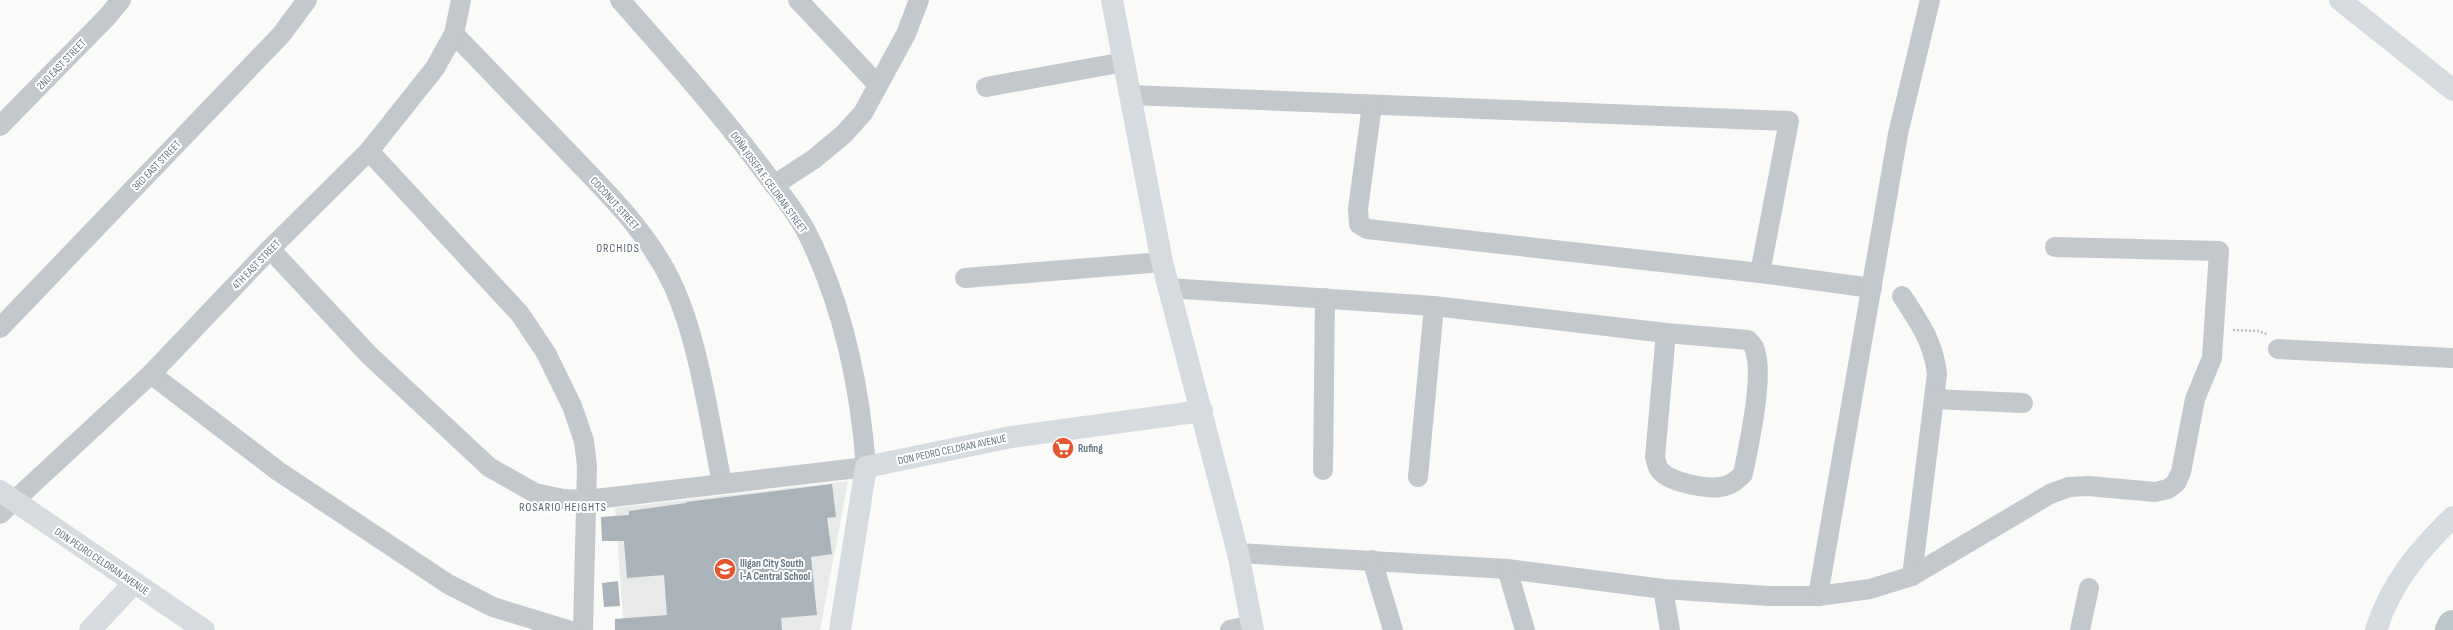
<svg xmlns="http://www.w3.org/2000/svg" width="2453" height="630" viewBox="0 0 2453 630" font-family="'Sofia Sans Condensed',sans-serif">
<rect width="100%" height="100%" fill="#fafaf8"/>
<!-- built -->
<polygon fill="#e8e9e9" points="848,481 820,630 624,630 615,508"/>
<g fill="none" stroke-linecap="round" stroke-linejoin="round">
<!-- river -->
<polyline stroke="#bbc7cb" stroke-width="32" points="2451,630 2453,626"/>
</g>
<!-- building -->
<g fill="#aab3b9">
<polygon points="832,484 836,517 827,518 832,554 811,557 817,615 781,618 782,630 615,630 615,619 667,615 664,575 627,578 624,541 602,541 601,517 629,515 629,511 686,503 686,502"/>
<polygon points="618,581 620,606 604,607 602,583"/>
</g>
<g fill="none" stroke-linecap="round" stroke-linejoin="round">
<!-- path -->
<polyline stroke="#bbbfc2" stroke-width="2.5" stroke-dasharray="2 2" stroke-linecap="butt" points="2233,330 2258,331 2267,334"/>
<!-- street -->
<g stroke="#c3c8cc" stroke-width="20">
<polyline points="798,0 878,85"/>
<path d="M454,34C493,74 531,114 570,154C607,193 647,231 671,281C699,339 709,420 722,483"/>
<polyline points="986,87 1124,62"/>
<polyline points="1130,95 1789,121 1760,273"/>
<polyline points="1372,105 1358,209 1359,224 1367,229 1760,273 1872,288"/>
<polyline points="0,126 107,17 121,0"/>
<polyline points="369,151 520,314 546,353 572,406 584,441 587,466 583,630"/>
<polyline points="774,185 814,159 844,134 863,113 906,34 919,0"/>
<path d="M270,249L369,355L489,467L535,493L563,499L587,500L866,467C860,387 843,304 806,231C793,207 773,184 757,162C714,106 667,53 620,0"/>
<polyline points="965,278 1162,262"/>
<path d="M1169,288L1434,306L1666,333L1748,340C1751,343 1754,346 1755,350C1764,378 1749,444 1743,474C1736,481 1730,486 1720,487C1705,489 1667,482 1659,469C1657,466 1656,461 1655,457L1666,333"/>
<path d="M1902,296C1919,322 1934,343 1937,374L1912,576"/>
<polyline points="0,328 281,35 307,0"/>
<polyline points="2278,349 2453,358"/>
<polyline points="151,374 278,471 448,584 493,607 568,630"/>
<polyline points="1934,399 2023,403"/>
<polyline points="1323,470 1325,298"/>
<polyline points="1418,477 1434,306"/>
<polyline points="0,514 151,374 270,249 369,151 435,68 454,34 461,0"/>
<polyline points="1238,553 1507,569 1663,589 1769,596 1818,596 1870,589 1912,576 2050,494 2069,487 2088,486 2155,492 2168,489 2176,483 2181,472 2195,399 2212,358 2219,251 2055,247"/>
<polyline points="1372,560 1393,630"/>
<polyline points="1507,569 1525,630"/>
<polyline points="1663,589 1670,630"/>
<polyline points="1818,596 1898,134 1930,0"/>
<polyline points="1230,630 1252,625"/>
<polyline points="2080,630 2089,588"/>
</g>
<!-- secondary -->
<g stroke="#d6dbdf" stroke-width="22">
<polyline points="1112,0 1162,262 1238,553 1253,630"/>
<polyline points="2340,0 2453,90"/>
<polyline points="0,491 204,630"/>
<polyline points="90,630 134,583"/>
<polyline points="840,630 866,467 1011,437 1202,411"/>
<path d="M2376,630C2391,583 2418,551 2453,517"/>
</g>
</g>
<!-- icons -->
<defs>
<g id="supermarket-disc" transform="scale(1.15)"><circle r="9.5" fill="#e4572e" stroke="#fff"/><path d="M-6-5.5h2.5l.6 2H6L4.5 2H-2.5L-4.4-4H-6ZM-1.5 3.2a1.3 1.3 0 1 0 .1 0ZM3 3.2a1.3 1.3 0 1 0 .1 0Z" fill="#fff"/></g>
<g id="school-disc" transform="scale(1.15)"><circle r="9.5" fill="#e4572e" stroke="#fff"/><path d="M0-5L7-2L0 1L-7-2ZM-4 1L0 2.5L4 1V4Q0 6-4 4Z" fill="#fff"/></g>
</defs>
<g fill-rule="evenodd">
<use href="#supermarket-disc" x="1063" y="448"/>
<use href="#school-disc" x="725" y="569"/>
</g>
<g text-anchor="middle" stroke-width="4" stroke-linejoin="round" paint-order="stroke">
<!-- street labels -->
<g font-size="11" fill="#657683" stroke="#fff">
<text transform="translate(61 64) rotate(-46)" y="4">2ND EAST STREET</text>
<text transform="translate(156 165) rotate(-46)" y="4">3RD EAST STREET</text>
<text transform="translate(769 182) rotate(54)" y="4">DOÑA JOSEFA F. CELDRAN STREET</text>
<text transform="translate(615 203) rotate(48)" y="4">COCONUT STREET</text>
<text transform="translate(256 264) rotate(-46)" y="4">4TH EAST STREET</text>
<text transform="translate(952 449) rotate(-12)" y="4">DON PEDRO CELDRAN AVENUE</text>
<text transform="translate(102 561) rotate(34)" y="4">DON PEDRO CELDRAN AVENUE</text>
</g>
<!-- poi labels -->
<g font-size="11" font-weight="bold" fill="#657683" stroke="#fff" text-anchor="start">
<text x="1078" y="452">Rufing</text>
<text x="740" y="567">Iligan City South<tspan x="740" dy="13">I-A Central School</tspan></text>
</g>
<!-- neighbourhood labels -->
<g font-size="12" letter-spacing="1" fill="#57646e" stroke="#fff">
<text x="618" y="252">ORCHIDS</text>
<text x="563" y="511">ROSARIO HEIGHTS</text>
</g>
</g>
</svg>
